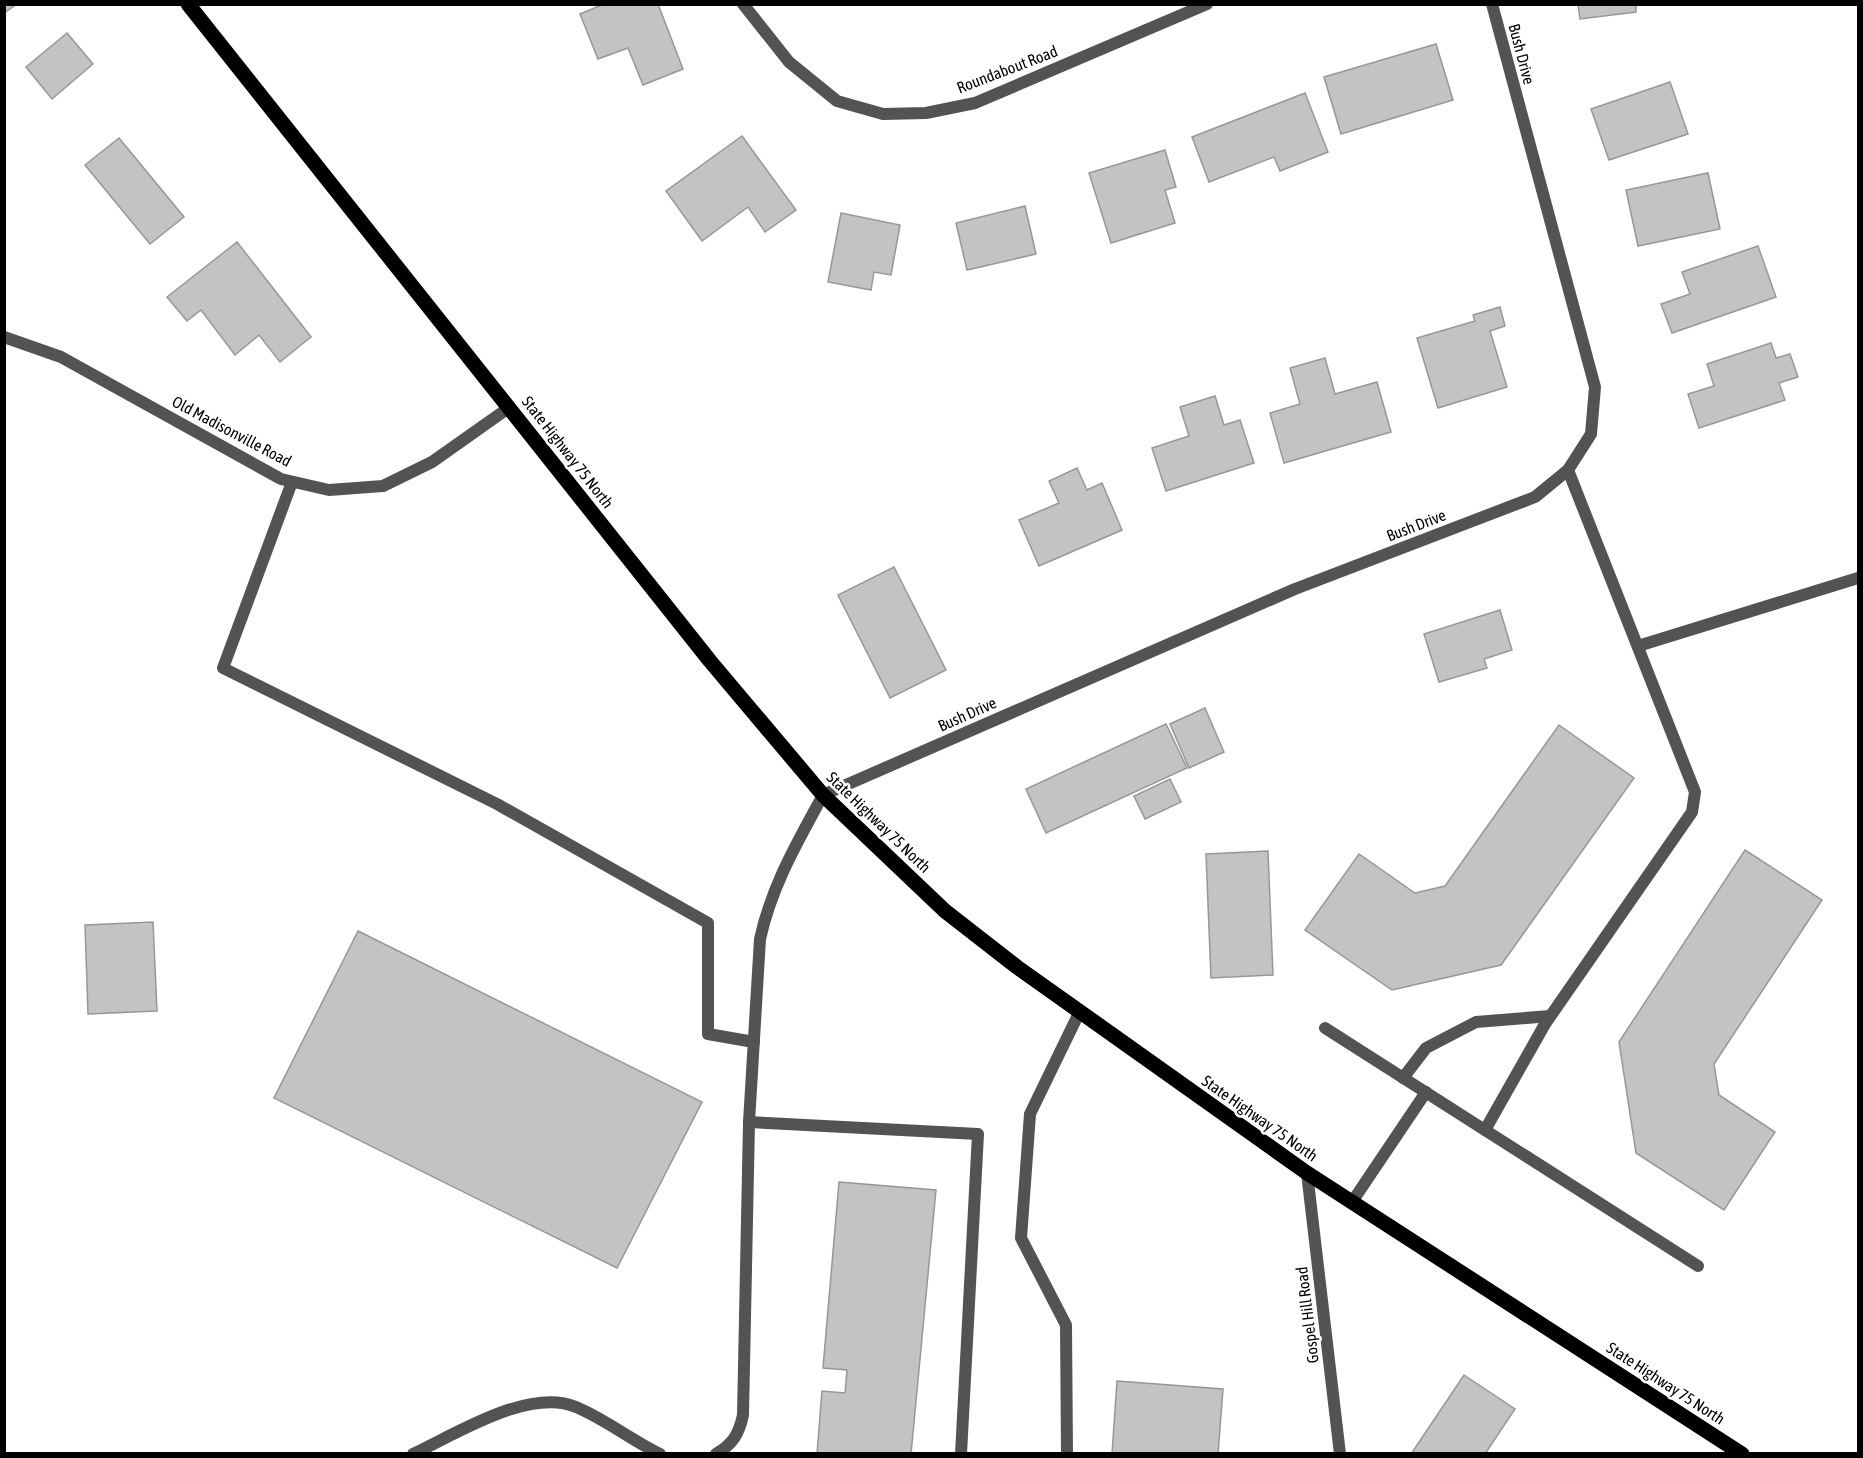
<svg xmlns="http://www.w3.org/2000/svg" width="1863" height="1458" viewBox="0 0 1863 1458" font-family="'Asap Condensed',sans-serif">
<rect width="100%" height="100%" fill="#fff"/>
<!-- building -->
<g fill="#c3c3c3" stroke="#979797" stroke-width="1.5">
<polygon points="4,4 17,4 4,13"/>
<polygon points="604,4 658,4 683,69 643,85 628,48 598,59 580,14"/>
<polygon points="1578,4 1636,4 1636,12 1580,19"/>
<polygon points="67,33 93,64 52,99 26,67"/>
<polygon points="1436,44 1453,100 1341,134 1324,77"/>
<polygon points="1670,82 1688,134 1609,160 1591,109"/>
<polygon points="1305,93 1328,152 1280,171 1274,157 1209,182 1192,137"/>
<polygon points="742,136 796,210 765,232 748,207 702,241 666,191"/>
<polygon points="119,138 184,217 150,244 85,165"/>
<polygon points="1165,150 1176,187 1165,190 1175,223 1111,243 1089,173"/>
<polygon points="1708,173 1720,229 1638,246 1626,190"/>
<polygon points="1025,206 1036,254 967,270 956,223"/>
<polygon points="841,213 900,225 891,275 874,272 871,290 828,282"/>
<polygon points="237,242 311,337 280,362 259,335 235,355 201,310 187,321 167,297"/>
<polygon points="1758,246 1776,297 1672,333 1661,304 1690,294 1682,272"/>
<polygon points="1500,307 1505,326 1490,331 1507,387 1438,408 1417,338 1475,321 1473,315"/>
<polygon points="1771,343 1776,358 1790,354 1798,377 1779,383 1785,400 1699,428 1688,394 1714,386 1707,364"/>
<polygon points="1325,358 1335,394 1377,382 1391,432 1284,463 1270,413 1300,404 1290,368"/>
<polygon points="1215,396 1224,425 1240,420 1254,463 1166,491 1152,448 1189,436 1180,407"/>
<polygon points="1077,468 1087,490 1102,483 1122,530 1039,566 1019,520 1059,503 1049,481"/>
<polygon points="894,567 946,670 890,698 838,595"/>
<polygon points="1500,610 1512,650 1484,659 1487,668 1439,682 1424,634"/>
<polygon points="1205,708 1224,752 1189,768 1170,724"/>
<polygon points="1166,724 1187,768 1046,833 1026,789"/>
<polygon points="1559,725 1634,778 1501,965 1392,990 1305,930 1359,854 1415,893 1445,886"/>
<polygon points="1170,779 1181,802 1145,819 1134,796"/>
<polygon points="1745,850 1822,900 1714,1064 1719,1095 1775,1132 1724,1210 1636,1153 1619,1042"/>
<polygon points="1268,851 1273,975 1211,978 1206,854"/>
<polygon points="153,922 157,1011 88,1014 85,925"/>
<polygon points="358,931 702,1102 617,1268 274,1098"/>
<polygon points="839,1182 936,1190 911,1454 817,1454 822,1391 845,1393 847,1370 823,1368"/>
<polygon points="1464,1375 1515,1409 1485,1454 1411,1454"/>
<polygon points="1117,1381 1223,1389 1218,1454 1112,1454"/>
</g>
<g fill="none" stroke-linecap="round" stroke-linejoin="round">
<!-- service -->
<g stroke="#535353" stroke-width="12">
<polyline points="292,482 223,668 497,804 708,923 708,1034 754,1042"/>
<polyline points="1638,646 1858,578"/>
<path d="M823,795C797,843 772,885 760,939L749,1122L978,1134L961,1454"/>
<polyline points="1325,1028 1698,1266"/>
<polyline points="1403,1078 1426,1048 1476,1022 1550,1016"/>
<polyline points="1485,1130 1545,1024 1692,812 1695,792 1568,470"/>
<polyline points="1352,1202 1426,1092"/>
<path d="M413,1454C456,1434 529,1387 576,1407C605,1419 631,1440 660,1454"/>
<path d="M716,1454C733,1444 739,1434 743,1415L749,1122"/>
<polyline points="1067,1454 1066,1325 1021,1238 1030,1114 1080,1011"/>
</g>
<!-- minor -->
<g stroke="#535353" stroke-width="12">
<polyline points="743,4 789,62 837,101 883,114 926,113 975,103 1207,4"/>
<polyline points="823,795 1295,589 1535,497 1568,470 1591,434 1595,387 1492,4"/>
<polyline points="1307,1173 1340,1454"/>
</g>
<!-- tertiary -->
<polyline stroke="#535353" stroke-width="12" points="4,337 61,357 281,479 329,490 383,486 432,462 510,407"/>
<!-- primary -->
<polyline stroke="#000" stroke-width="15" points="188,4 710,661 823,795 945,911 1017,967 1307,1173 1742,1454"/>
</g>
<g text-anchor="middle" stroke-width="5" stroke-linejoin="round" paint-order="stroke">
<!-- street labels -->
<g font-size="16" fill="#000" stroke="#fff">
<text transform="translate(1522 54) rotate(75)" y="6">Bush Drive</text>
<text transform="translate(1007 69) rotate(-21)" y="6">Roundabout Road</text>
<text transform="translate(232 431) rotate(28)" y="6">Old Madisonville Road</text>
<text transform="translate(568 452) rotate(52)" y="6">State Highway 75 North</text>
<text transform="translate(1416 525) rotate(-21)" y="6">Bush Drive</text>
<text transform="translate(967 714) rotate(-24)" y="6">Bush Drive</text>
<text transform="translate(879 822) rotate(44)" y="6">State Highway 75 North</text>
<text transform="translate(1260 1118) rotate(35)" y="6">State Highway 75 North</text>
<text transform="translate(1307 1315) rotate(-97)" y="6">Gospel Hill Road</text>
<text transform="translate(1666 1383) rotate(33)" y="6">State Highway 75 North</text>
</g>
</g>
<!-- border -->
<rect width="1863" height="1458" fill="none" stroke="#000000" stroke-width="12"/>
</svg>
